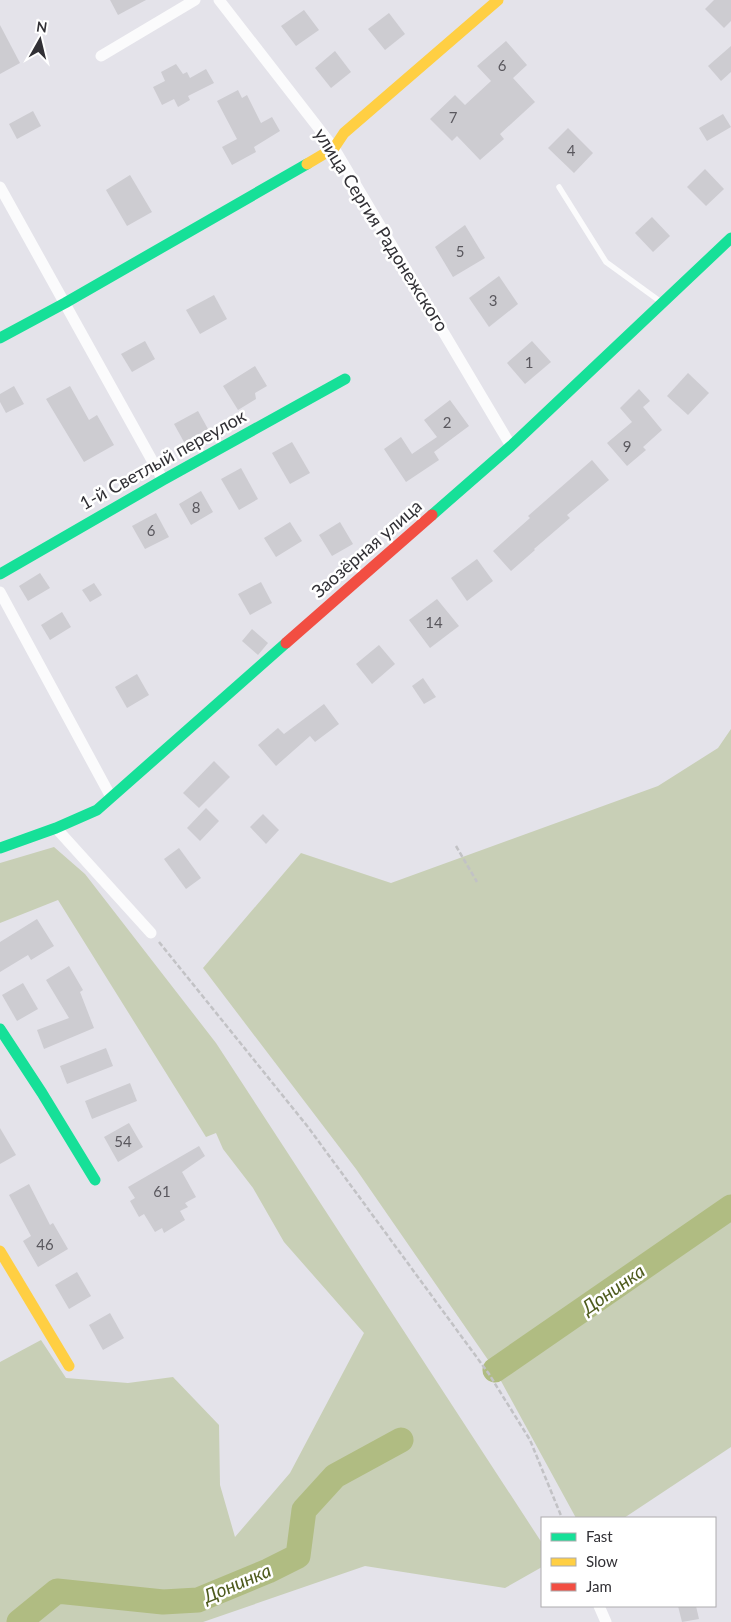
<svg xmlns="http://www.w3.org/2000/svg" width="731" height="1622" viewBox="0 0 731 1622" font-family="Lato,sans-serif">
<rect width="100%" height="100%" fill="#e4e3ea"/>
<!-- green -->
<g fill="#c8cfb6">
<polygon points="731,729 731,1447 624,1518 576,1518 495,1370 356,1169 203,968 301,853 391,883 658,786 718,748"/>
<polygon points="54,847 85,874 216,1043 542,1543 542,1567 505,1588 365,1566 203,1622 0,1622 0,1362 41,1340 66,1378 128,1383 173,1377 219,1425 220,1485 235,1537 290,1473 364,1333 284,1242 253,1188 223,1149 216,1133 206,1137 58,900 0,923 0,863"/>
</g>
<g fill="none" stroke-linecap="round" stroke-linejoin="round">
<!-- river -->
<g stroke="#b0bc82" stroke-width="25">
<polyline points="495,1370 731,1207"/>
<polyline points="19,1622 57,1591 163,1602 198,1600 268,1571 298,1556 304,1510 335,1476 401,1440"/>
</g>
</g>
<!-- building -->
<g fill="#cdccd1">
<polygon points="110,0 146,0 118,15"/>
<polygon points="714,0 731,0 731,21 724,28 705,9"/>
<polygon points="304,10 319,30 296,46 281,26"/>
<polygon points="389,13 405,34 385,50 368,29"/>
<polygon points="0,25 20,63 0,74"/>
<polygon points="506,41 527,65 513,78 535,102 500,134 504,139 480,160 457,136 452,141 430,119 455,95 465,105 491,81 477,66"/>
<polygon points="731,46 731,72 721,81 708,66"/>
<polygon points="335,51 351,72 331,88 315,68"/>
<polygon points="176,64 183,74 187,72 190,78 206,69 214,83 188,96 190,100 178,107 174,99 162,105 153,87 165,81 161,72"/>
<polygon points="238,90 242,98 247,95 261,123 272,117 280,131 254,147 256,152 232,165 222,147 237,139 217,101"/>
<polygon points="33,111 41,126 17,139 9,124"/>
<polygon points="723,114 731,127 707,141 699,128"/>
<polygon points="568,128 593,153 574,173 548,148"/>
<polygon points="705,169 724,189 706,206 687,187"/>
<polygon points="130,175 152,212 127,226 106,190"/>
<polygon points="652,217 670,236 653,252 635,233"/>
<polygon points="465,225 485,258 453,277 435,247"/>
<polygon points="499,276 518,304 489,327 469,298"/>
<polygon points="214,295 227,319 200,334 186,310"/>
<polygon points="145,341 155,359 132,372 121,354"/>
<polygon points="532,341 551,362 525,384 507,363"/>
<polygon points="255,366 267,386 255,393 256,399 238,410 223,386"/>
<polygon points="688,373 709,393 688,415 667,396"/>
<polygon points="14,386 24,404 6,413 0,402 0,394"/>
<polygon points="70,386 89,420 97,415 114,445 84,462 46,399"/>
<polygon points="639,389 650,401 643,407 662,430 643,447 646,450 627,466 607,443 632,422 620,408"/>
<polygon points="450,400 469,426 434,452 439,460 406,482 384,449 401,437 412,454 437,437 424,420"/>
<polygon points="198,411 208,429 184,442 174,424"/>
<polygon points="292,442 310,473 290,484 272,453"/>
<polygon points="592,460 609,480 567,515 570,518 534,549 535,550 511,571 493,551 530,518 528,516"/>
<polygon points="241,468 258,499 239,510 221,479"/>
<polygon points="201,491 213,512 191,525 179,504"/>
<polygon points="156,513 169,537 145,549 132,526"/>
<polygon points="290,522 302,541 276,557 264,538"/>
<polygon points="340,522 353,544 332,556 319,535"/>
<polygon points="477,559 493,581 467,601 451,578"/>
<polygon points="40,573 50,588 28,601 19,586"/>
<polygon points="261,582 272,603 250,615 238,594"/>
<polygon points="94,583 102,595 90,602 82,590"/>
<polygon points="437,599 459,626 430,648 409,620"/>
<polygon points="62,612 71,627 50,640 41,625"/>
<polygon points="252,629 268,643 258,655 242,641"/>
<polygon points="379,645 395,664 372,684 356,664"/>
<polygon points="137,674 149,695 127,708 115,687"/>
<polygon points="423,678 436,697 424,704 412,686"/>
<polygon points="324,704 339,724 315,742 310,736 276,766 258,745 278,728 284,734"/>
<polygon points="214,761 230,777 199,808 183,793"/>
<polygon points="206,808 219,821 200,841 187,828"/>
<polygon points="263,814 279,830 266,844 250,827"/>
<polygon points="179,848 201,878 186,889 164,859"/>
<polygon points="37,919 54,946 31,960 28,955 0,972 0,942"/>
<polygon points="69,966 83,990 80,992 94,1028 44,1049 37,1030 69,1018 46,980"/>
<polygon points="23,983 38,1009 17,1021 2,995"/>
<polygon points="106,1048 113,1066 67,1084 60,1066"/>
<polygon points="130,1083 137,1101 92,1119 85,1101"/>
<polygon points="129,1123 143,1147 118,1162 104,1137"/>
<polygon points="0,1128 16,1155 0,1164"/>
<polygon points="199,1146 205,1156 182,1172 196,1197 185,1203 188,1207 180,1211 185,1220 164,1233 162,1228 155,1232 144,1214 139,1217 130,1201 135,1198 128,1187"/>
<polygon points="29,1184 50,1225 53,1223 68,1249 38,1267 23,1241 31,1236 9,1195"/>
<polygon points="77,1272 91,1296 69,1309 55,1285"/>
<polygon points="110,1313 124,1338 103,1350 89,1325"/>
<polygon points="678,1606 696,1606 699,1619 682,1622"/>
</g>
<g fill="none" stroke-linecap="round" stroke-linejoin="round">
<!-- path -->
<g stroke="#c2c2c5" stroke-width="2.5" stroke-dasharray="5 2.5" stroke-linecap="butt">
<polyline points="456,846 477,882"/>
<polyline points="159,942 308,1127 489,1374 530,1440 562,1518"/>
</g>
<!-- lane -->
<polyline stroke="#fbfbfc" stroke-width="5.5" points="559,187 606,262 661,302"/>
<!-- street -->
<g stroke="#fbfbfc" stroke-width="11">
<polyline points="219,0 334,148 511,446"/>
<polyline points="101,56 195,0"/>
<polyline points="0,187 163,480"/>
<polyline points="0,592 111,797"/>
<polyline points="56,828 151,933"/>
<polyline points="599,1606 606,1622"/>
</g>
<!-- fast -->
<g stroke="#16e098" stroke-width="11">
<polyline points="0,338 65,303 307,164"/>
<polyline points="432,515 511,446 731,238"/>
<polyline points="0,574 163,480 345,379"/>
<polyline points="0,848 56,828 97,810 286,643"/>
<polyline points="0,1029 42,1093 95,1180"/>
</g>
<!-- slow -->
<g stroke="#ffcf43" stroke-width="11">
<polyline points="307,164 334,148 344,133 498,0"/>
<polyline points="0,1251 69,1366"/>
</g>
<!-- jam -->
<polyline stroke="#f24e42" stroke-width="11" points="286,643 432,515"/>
</g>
<g text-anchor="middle" stroke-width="5" stroke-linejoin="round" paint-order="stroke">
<!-- number labels -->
<g font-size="15" fill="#5a585e">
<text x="502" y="71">6</text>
<text x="453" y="123">7</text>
<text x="571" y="156">4</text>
<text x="460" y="257">5</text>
<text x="493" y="306">3</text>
<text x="529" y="368">1</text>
<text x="447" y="428">2</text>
<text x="627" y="452">9</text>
<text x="196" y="513">8</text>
<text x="151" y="536">6</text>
<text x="434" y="628">14</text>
<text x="123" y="1147">54</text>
<text x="162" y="1197">61</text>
<text x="45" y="1250">46</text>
</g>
<!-- street labels -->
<g font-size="18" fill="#313035" stroke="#fff">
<text transform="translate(381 230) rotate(58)" y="6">улица Сергия Радонежского</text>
<text transform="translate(163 460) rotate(-29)" y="6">1-й Светлый переулок</text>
<text transform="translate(367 549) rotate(-41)" y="6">Заозёрная улица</text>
</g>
<!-- water labels -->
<g font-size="19" font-style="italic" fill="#4f5c1e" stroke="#fff">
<text transform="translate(613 1289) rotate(-35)" y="7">Донинка</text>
<text transform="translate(237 1583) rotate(-23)" y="7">Донинка</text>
</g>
</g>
<!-- legend -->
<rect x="541" y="1517" width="175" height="90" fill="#ffffff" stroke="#adacae"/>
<rect x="551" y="1533" width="25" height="8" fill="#16e098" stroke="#adacae"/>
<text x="586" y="1542" font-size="15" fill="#313035">Fast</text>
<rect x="551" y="1558" width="25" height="8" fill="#ffcf43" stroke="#adacae"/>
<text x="586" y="1567" font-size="15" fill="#313035">Slow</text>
<rect x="551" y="1583" width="25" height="8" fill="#f24e42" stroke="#adacae"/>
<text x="586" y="1592" font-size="15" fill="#313035">Jam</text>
<!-- north arrow -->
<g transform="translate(40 40) rotate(8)" stroke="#ffffff" stroke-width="4" paint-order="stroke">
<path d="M0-4L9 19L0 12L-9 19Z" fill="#313035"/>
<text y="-8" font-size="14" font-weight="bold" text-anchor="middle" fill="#313035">N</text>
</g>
</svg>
